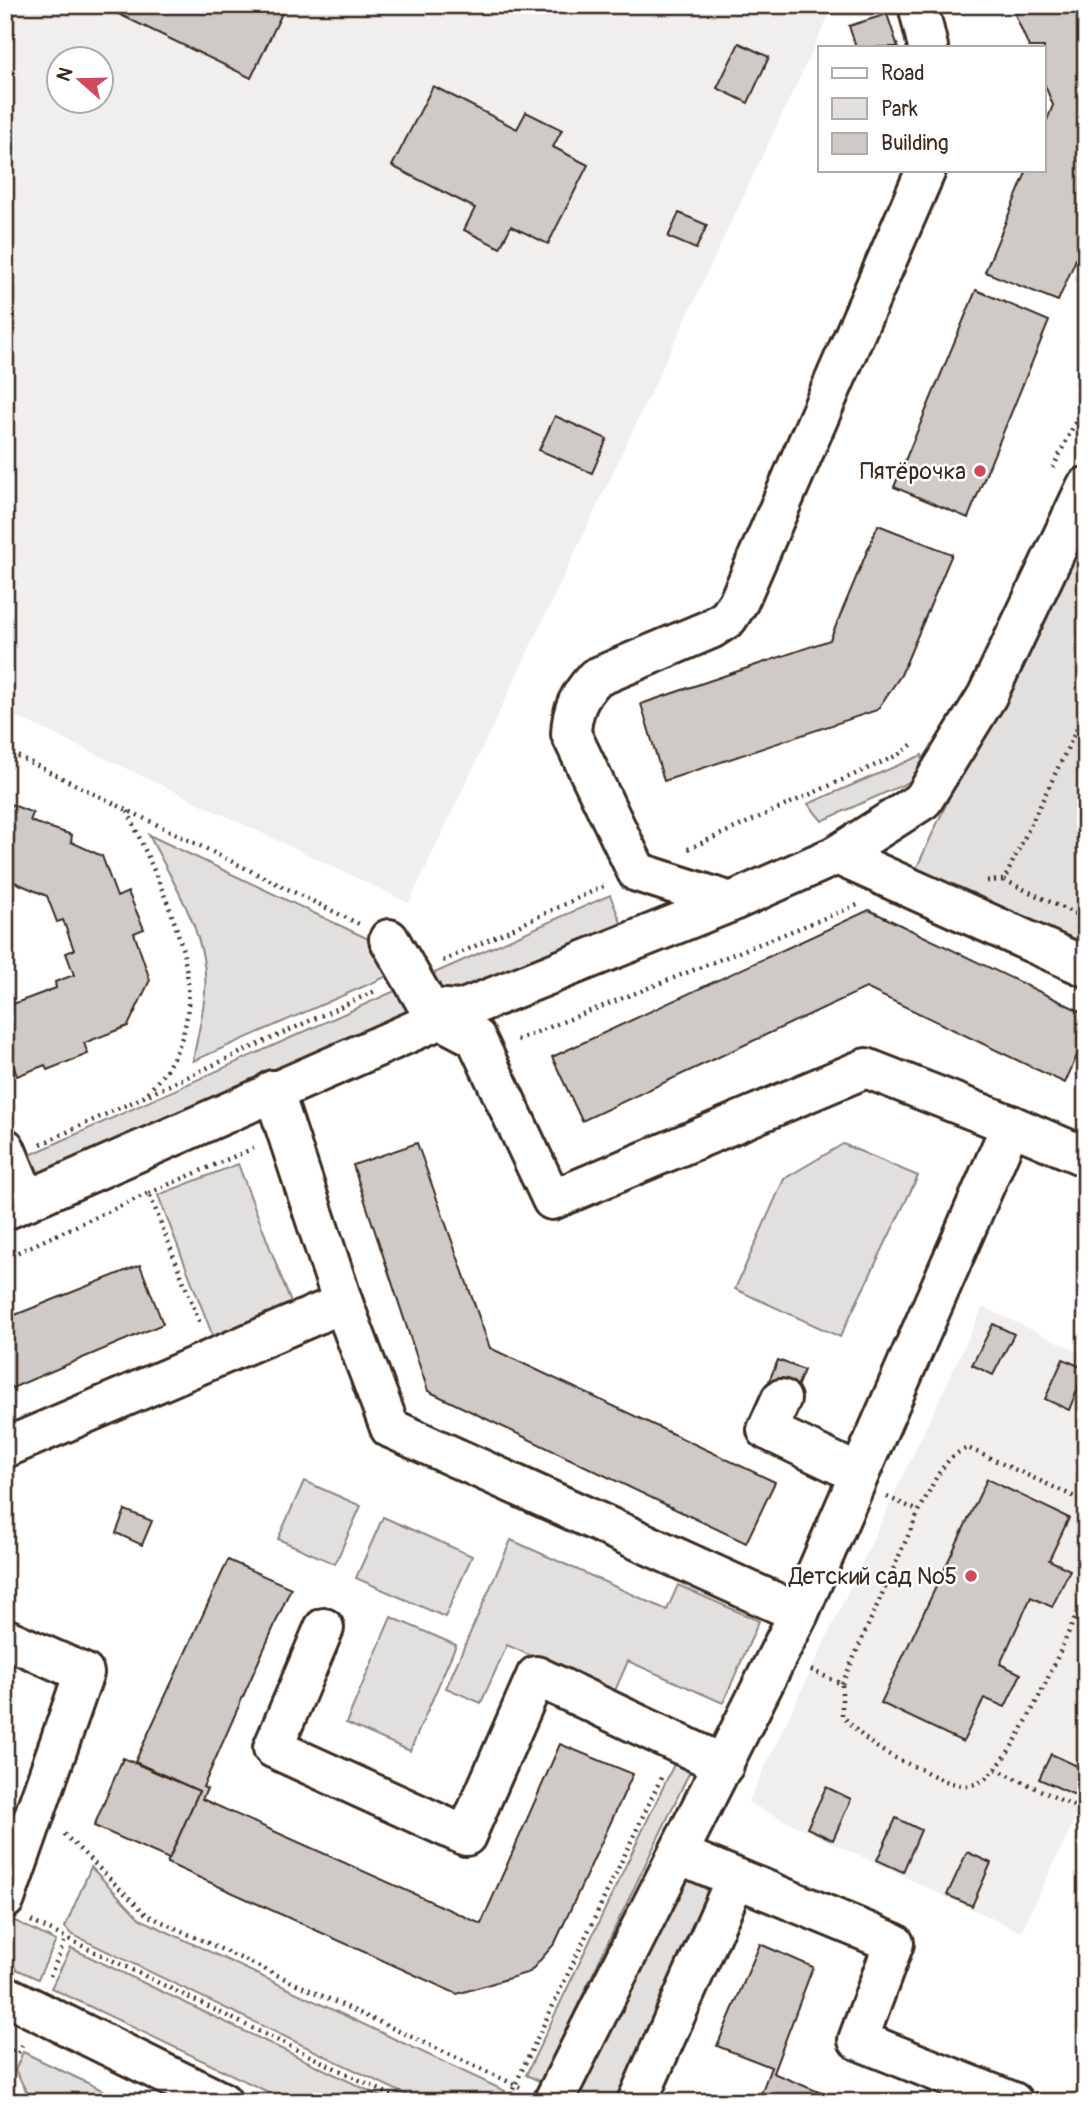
<svg xmlns="http://www.w3.org/2000/svg" width="1091" height="2107" viewBox="0 0 1091 2107" font-family="Pangolin,sans-serif">
<rect width="100%" height="100%" fill="#fff"/>
<filter id="ink" filterUnits="userSpaceOnUse"><feTurbulence type="fractalNoise" baseFrequency=".0143" numOctaves="2"/><feDisplacementMap in="SourceGraphic" scale="14" xChannelSelector="R" yChannelSelector="G"/><feConvolveMatrix kernelMatrix="1 2 1 2 8 2 1 2 1" color-interpolation-filters="sRGB"/></filter>
<g filter="url(#ink)">
<!-- built -->
<g fill="#f1efee" fill-rule="evenodd">
<path d="M5,5H834L409,903L5,711ZM60,60H102V102H60Z"/>
<polygon points="983,1307 1086,1355 1086,1796 1021,1932 748,1803"/>
</g>
<!-- green -->
<g fill="#e2e0de" stroke="#8e857e" stroke-width="2">
<polygon points="1086,503 1086,962 910,882"/>
<polygon points="922,755 925,775 822,821 808,804"/>
<path d="M149,835L377,943L390,975L193,1061C197,1038 203,1015 205,992C210,937 172,881 149,835Z"/>
<polygon points="610,895 624,930 455,1003 421,979"/>
<polygon points="399,989 409,1011 40,1177 30,1155"/>
<polygon points="843,1144 918,1176 840,1337 735,1289 784,1179"/>
<polygon points="238,1164 293,1308 214,1339 158,1195"/>
<polygon points="304,1481 361,1506 335,1564 278,1539"/>
<polygon points="383,1517 472,1556 445,1617 356,1578"/>
<polygon points="511,1540 667,1610 678,1585 759,1621 723,1703 628,1661 614,1693 507,1645 481,1703 446,1688"/>
<polygon points="391,1617 456,1645 410,1751 346,1723"/>
<polygon points="676,1760 692,1767 541,2082 526,2075"/>
<polygon points="91,1867 140,1919 505,2091 500,2102 421,2102 71,1934 65,1927"/>
<polygon points="677,1875 717,1894 620,2102 570,2102"/>
<polygon points="11,1919 56,1941 38,1979 5,1964 5,1931"/>
<polygon points="71,1948 392,2102 289,2102 51,1988"/>
<polygon points="23,2052 127,2102 32,2102 15,2070"/>
</g>
<!-- building -->
<g fill="#cfcac7" stroke="#3b2a1e" stroke-width="2">
<polygon points="100,5 286,5 251,78"/>
<polygon points="1011,5 1086,5 1086,236 1058,301 985,272 1027,170 1044,170 1044,128 1053,105 1044,83 1044,47 1029,47"/>
<polygon points="887,14 898,47 856,47 849,26"/>
<polygon points="739,43 769,57 748,103 717,88"/>
<polygon points="433,86 517,129 526,112 562,130 553,147 588,165 548,244 511,226 500,248 464,230 475,208 392,166"/>
<polygon points="679,213 707,225 696,249 668,237"/>
<polygon points="976,290 1049,321 968,518 894,487"/>
<polygon points="555,416 607,439 592,473 539,450"/>
<polygon points="878,525 952,554 901,675 877,710 664,781 641,704 830,640"/>
<polygon points="5,802 33,813 30,821 72,835 71,842 102,856 117,897 128,892 144,929 134,933 150,980 128,1026 84,1043 88,1054 47,1070 45,1065 17,1076 5,1042 5,1007 56,988 55,982 74,975 66,953 74,950 63,920 57,922 47,896 5,878"/>
<polygon points="869,910 1086,1014 1086,1035 1065,1083 866,988 582,1121 552,1057"/>
<polygon points="417,1143 490,1348 775,1482 746,1543 428,1391 353,1165"/>
<polygon points="140,1265 163,1324 5,1391 5,1319"/>
<polygon points="993,1324 1014,1334 993,1375 972,1365"/>
<polygon points="1063,1359 1086,1369 1069,1410 1045,1399"/>
<polygon points="778,1360 804,1370 795,1392 769,1381"/>
<polygon points="987,1479 1069,1518 1049,1560 1070,1570 1052,1607 1031,1597 1000,1664 1021,1674 1005,1707 984,1698 963,1742 881,1703"/>
<polygon points="125,1510 152,1521 142,1545 116,1533"/>
<polygon points="228,1560 291,1588 203,1787 207,1789 202,1799 481,1924 560,1744 633,1774 555,1943 530,1972 457,1994 167,1863 199,1791 135,1762"/>
<polygon points="1051,1754 1086,1770 1075,1795 1039,1779"/>
<polygon points="123,1758 199,1791 169,1859 94,1826"/>
<polygon points="826,1787 851,1799 833,1840 807,1828"/>
<polygon points="896,1818 921,1830 903,1872 877,1860"/>
<polygon points="967,1852 991,1863 972,1906 947,1895"/>
<polygon points="760,1944 813,1967 773,2073 843,2102 758,2102 771,2067 717,2046"/>
</g>
<g fill="none" stroke-linecap="round" stroke-linejoin="round">
<!-- minor casing -->
<g stroke="#3b2a1e" stroke-width="44">
<g id="minor">
<polyline points="918,5 928,47"/>
<polyline points="837,855 1086,967"/>
<path d="M731,902L637,872L571,734C572,709 579,696 595,678L711,629L728,618L739,601L926,170"/>
<polyline points="389,939 429,1008 461,1010"/>
<polyline points="440,1019 476,1038 552,1200 866,1068 1011,1125"/>
<polyline points="273,1090 343,1303 390,1428 799,1613"/>
<polyline points="5,1148 27,1201"/>
<polyline points="5,1210 461,1010 731,902 837,855 923,800 987,696 1086,487"/>
<polyline points="781,1399 767,1430 859,1474"/>
<polyline points="5,1448 343,1303"/>
<polyline points="324,1628 273,1748 466,1836 536,1676 724,1765"/>
<polyline points="5,1638 84,1673 5,1899"/>
<polyline points="678,1854 894,1943 858,2040 1013,2102"/>
<polyline points="5,1995 222,2102"/>
<polyline points="553,2102 799,1613 1011,1125 1086,1157"/>
<polyline points="637,2102 736,1878"/>
</g>
</g>
<!-- path -->
<g stroke="#3b2a1e" stroke-width="4.5" stroke-dasharray="2 5" stroke-linecap="butt">
<polyline points="1053,468 1086,400"/>
<polyline points="1086,710 1004,880 1086,919"/>
<polyline points="5,750 359,924"/>
<path d="M128,811C167,906 233,1009 144,1096"/>
<polyline points="688,849 898,755 914,743"/>
<polyline points="987,881 1004,880"/>
<polyline points="443,961 606,885"/>
<polyline points="517,1040 860,904"/>
<polyline points="41,1144 377,990"/>
<polyline points="149,1193 254,1148"/>
<polyline points="5,1258 149,1193 201,1326"/>
<path d="M887,1497L919,1511C932,1488 941,1457 968,1448L1086,1502"/>
<path d="M811,1670L842,1684V1715C871,1747 881,1752 920,1769C937,1777 961,1792 980,1782C1016,1764 1067,1633 1086,1593"/>
<polyline points="842,1684 919,1511"/>
<polyline points="996,1769 1086,1812"/>
<polyline points="64,1834 147,1915 520,2087"/>
<polyline points="31,1921 405,2102"/>
<polyline points="50,1976 66,1938"/>
<polyline points="5,2048 18,2053 23,2043"/>
<polyline points="507,2102 663,1774"/>
</g>
<!-- minor -->
<use href="#minor" stroke="#fff" stroke-width="38"/>
</g>
</g>
<!-- markers -->
<g fill="#d1495b" stroke="#fff" stroke-width="2.5">
<circle cx="980" cy="471" r="7"/>
<circle cx="971" cy="1576" r="7"/>
</g>
<g text-anchor="middle" stroke-width="5" stroke-linejoin="round" paint-order="stroke">
<!-- poi labels -->
<g font-size="23" fill="#3b2a1e" stroke="#fff" text-anchor="end">
<text x="966" y="479">Пятёрочка</text>
<text x="957" y="1584">Детский сад №5</text>
</g>
</g>
<!-- margin -->
<rect width="1091" height="2107" fill="none" stroke="#fff" stroke-width="28"/>
<rect x="14" y="14" width="1063" height="2079" fill="none" stroke="#3b2a1e" stroke-width="2.5" filter="url(#ink)"/>
<!-- legend -->
<rect x="818" y="46" width="228" height="126" fill="#ffffff" stroke="#b1aaa5" stroke-width="2"/>
<rect x="832" y="68" width="35" height="10" fill="#ffffff" stroke="#b1aaa5" stroke-width="2"/>
<text x="881" y="80" font-size="21" fill="#3b2a1e">Road</text>
<rect x="832" y="98" width="35" height="21" fill="#e2e0de" stroke="#b1aaa5" stroke-width="2"/>
<text x="881" y="116" font-size="21" fill="#3b2a1e">Park</text>
<rect x="832" y="133" width="35" height="21" fill="#cfcac7" stroke="#b1aaa5" stroke-width="2"/>
<text x="881" y="150" font-size="21" fill="#3b2a1e">Building</text>
<!-- north arrow -->
<g transform="translate(80 80) rotate(290)"><circle r="33" fill="#ffffff" stroke="#b1aaa5" stroke-width="2"/>
<path d="M0-5L12 26L0 18L-12 26Z" fill="#d1495b"/>
<text y="-10" font-size="19" font-weight="bold" text-anchor="middle" fill="#3b2a1e">N</text>
</g>
</svg>
